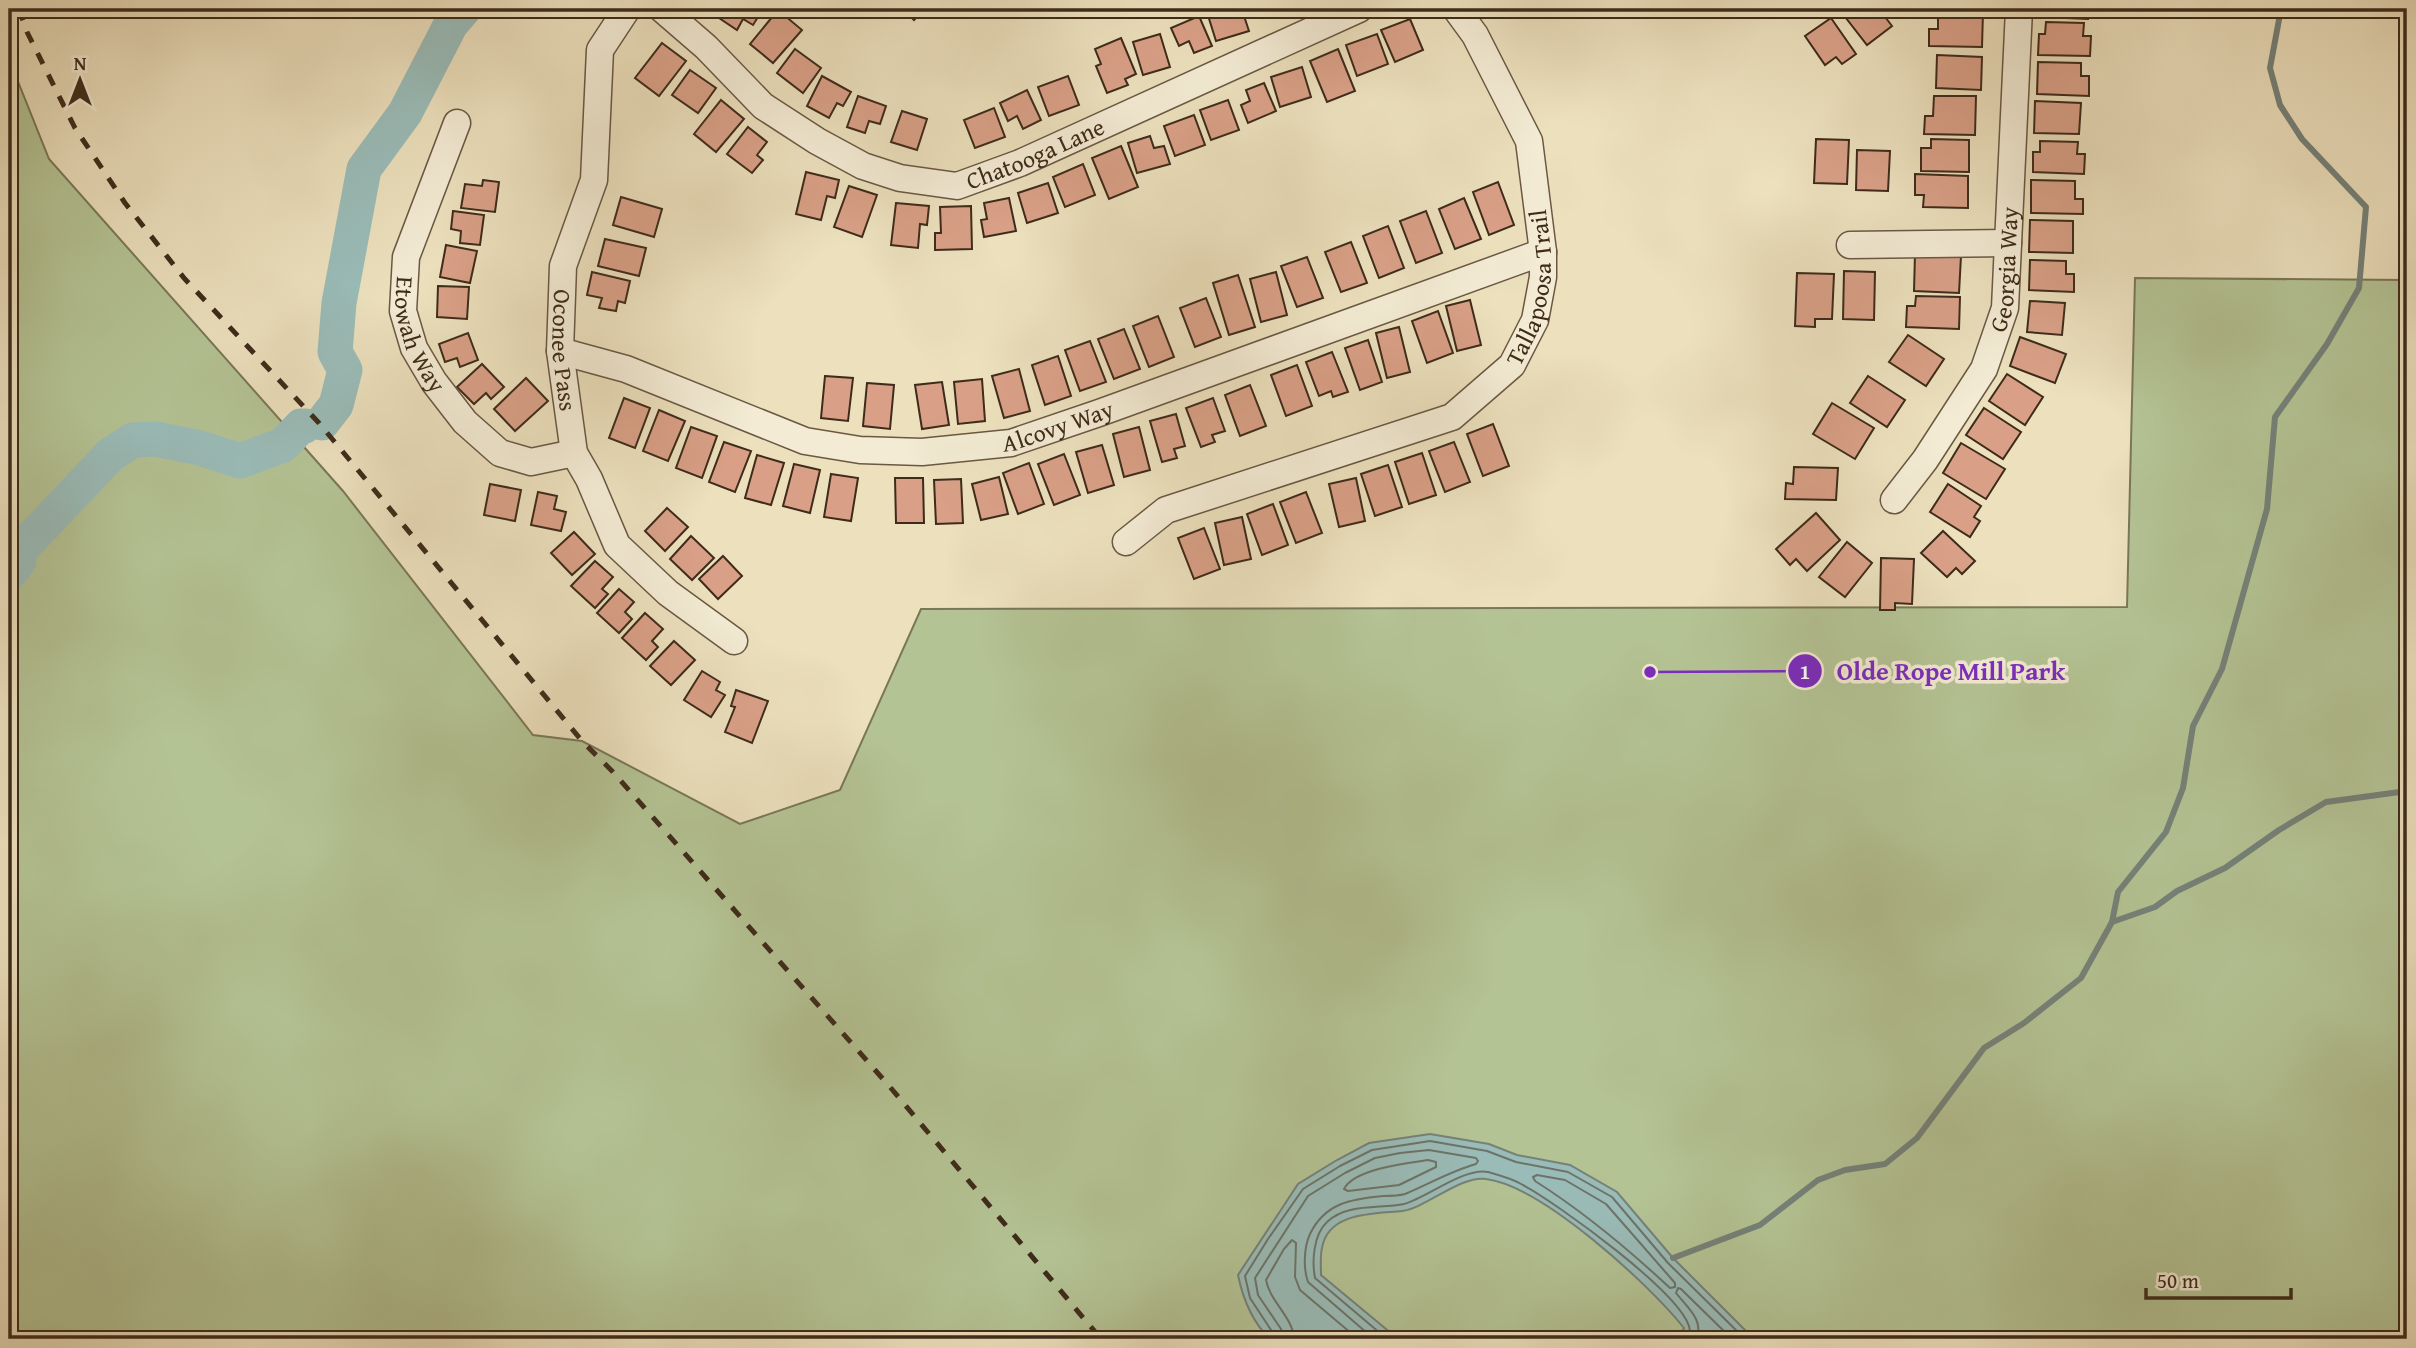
<svg xmlns="http://www.w3.org/2000/svg" width="2416" height="1348" viewBox="0 0 2416 1348" font-family="'Gentium Book Plus',serif">
<rect width="100%" height="100%" fill="#ece0bd"/>
<filter id="stains"><feTurbulence type="fractalNoise" baseFrequency=".00286" numOctaves="4"/><feColorMatrix values="0 0 0 0 .2 0 0 0 0 .09 0 0 0 0 .02 0 0 0 .5 -.17"/></filter>
<radialGradient id="worn" r=".72"><stop offset=".6" stop-color="#630" stop-opacity="0"/><stop offset="1" stop-color="#630" stop-opacity=".3"/></radialGradient>
<!-- green -->
<polygon fill="#b4c394" stroke="#797757" stroke-width="2" points="9,59 49,159 343,491 533,735 582,741 740,824 840,790 921,609 2127,607 2135,278 2407,280 2407,1339 9,1339"/>
<!-- water -->
<path fill="#9abcb8" stroke="#758279" stroke-width="2" d="M1430,1134L1489,1144L1517,1155L1570,1165L1617,1192L1673,1258L1754,1339H1677L1684,1328C1649,1284 1542,1186 1486,1179C1461,1175 1426,1208 1402,1211C1373,1214 1328,1212 1322,1248C1320,1256 1321,1266 1321,1275L1398,1339H1270C1252,1322 1243,1299 1238,1275L1298,1184L1337,1160L1369,1143Z"/>
<g fill="none" stroke-linecap="round" stroke-linejoin="round">
<!-- shore -->
<g stroke="#6c7469" stroke-width="2">
<path d="M1428,1160L1436,1162V1167L1399,1185L1348,1191L1344,1189C1354,1169 1407,1163 1428,1160Z"/>
<path d="M1537,1175L1565,1180L1606,1204L1675,1283V1287L1670,1288C1627,1248 1584,1212 1535,1181L1533,1177Z"/>
<polyline points="1274,1339 1273,1333 1250,1298 1245,1276 1268,1239 1303,1189 1340,1166 1372,1150 1430,1141 1487,1151 1516,1162 1568,1172 1612,1197 1668,1263 1745,1339"/>
<path d="M1283,1339L1281,1329L1258,1295L1255,1278L1308,1196L1345,1173L1375,1158L1400,1153L1429,1150L1476,1158L1478,1161L1476,1164C1451,1171 1429,1184 1405,1194C1398,1196 1391,1196 1383,1196C1351,1199 1325,1203 1310,1234C1304,1247 1303,1268 1308,1282L1374,1339"/>
<path d="M1294,1339C1293,1317 1270,1302 1266,1280L1284,1249L1292,1240L1296,1243L1295,1277L1300,1290L1358,1339"/>
<path d="M1387,1339L1315,1278C1312,1262 1313,1235 1327,1222C1347,1203 1379,1209 1404,1204C1426,1198 1465,1167 1488,1172C1499,1175 1513,1179 1523,1185C1555,1202 1688,1297 1690,1331L1685,1339"/>
<path d="M1696,1339C1705,1321 1687,1307 1676,1293L1678,1288L1681,1289L1732,1339"/>
</g>
<!-- stream -->
<g stroke="#758279" stroke-width="6">
<polyline points="2112,922 2155,907 2177,891 2225,868 2279,830 2326,802 2407,791"/>
<polyline points="1673,1258 1760,1225 1818,1180 1845,1170 1885,1164 1917,1138 1984,1048 2024,1023 2081,978 2112,922 2118,892 2166,832 2183,788 2193,726 2222,669 2267,509 2275,417 2327,344 2359,288 2366,207 2302,139 2280,105 2270,68 2281,9"/>
</g>
<!-- river -->
<g stroke="#9abcb8" stroke-width="35">
<polyline points="322,423 336,405 345,370 335,352 339,303 364,169 405,113 451,24 464,9"/>
<polyline points="9,574 19,561 19,548 24,546 110,455 133,440 156,439 200,448 240,461 283,445 301,426 305,426"/>
</g>
</g>
<!-- building -->
<g fill="#d9a087" stroke="#3e2b1a" stroke-width="2">
<polygon points="725,9 763,9 753,25 743,19 737,30 719,18"/>
<polygon points="903,9 925,9 914,20"/>
<polygon points="1206,9 1233,9 1235,15 1243,13 1249,31 1216,41"/>
<polygon points="1260,9 1295,9 1263,18"/>
<polygon points="1839,9 1879,9 1892,26 1867,45"/>
<polygon points="2043,9 2088,9 2088,19 2042,17"/>
<polygon points="778,10 802,30 773,63 750,44"/>
<polygon points="1938,11 1983,12 1982,47 1929,46 1929,29 1938,29"/>
<polygon points="1199,16 1212,46 1194,53 1189,41 1179,46 1171,28"/>
<polygon points="1831,18 1856,54 1842,64 1836,57 1825,65 1805,36"/>
<polygon points="1410,19 1423,50 1395,62 1381,30"/>
<polygon points="2046,22 2084,23 2083,36 2091,36 2090,56 2038,55 2039,34 2045,34"/>
<polygon points="1160,34 1170,67 1143,75 1133,42"/>
<polygon points="1377,34 1388,64 1357,76 1346,45"/>
<polygon points="1121,38 1136,74 1125,79 1128,85 1107,93 1096,66 1101,64 1095,49"/>
<polygon points="662,43 686,61 659,96 635,78"/>
<polygon points="795,49 821,68 803,93 777,73"/>
<polygon points="1338,49 1355,91 1327,102 1310,61"/>
<polygon points="1937,55 1982,57 1981,90 1936,88"/>
<polygon points="2038,62 2081,63 2081,76 2089,76 2089,96 2037,94"/>
<polygon points="1302,67 1311,97 1280,107 1271,77"/>
<polygon points="690,70 716,88 698,113 672,95"/>
<polygon points="822,76 851,92 843,106 837,103 829,118 807,106"/>
<polygon points="1068,76 1079,105 1049,116 1038,87"/>
<polygon points="1264,83 1276,111 1248,123 1241,105 1250,101 1246,90"/>
<polygon points="1027,90 1041,120 1023,129 1017,116 1008,121 1000,103"/>
<polygon points="858,96 886,106 880,124 869,121 865,133 847,127"/>
<polygon points="1934,96 1976,96 1975,135 1924,134 1925,116 1933,116"/>
<polygon points="721,100 744,119 716,152 694,134"/>
<polygon points="1228,100 1239,130 1211,140 1200,110"/>
<polygon points="2035,101 2081,103 2079,134 2034,133"/>
<polygon points="994,108 1005,137 975,148 964,120"/>
<polygon points="902,111 927,119 917,150 891,142"/>
<polygon points="1194,115 1205,145 1175,156 1164,126"/>
<polygon points="748,127 767,142 757,155 763,160 752,173 727,154"/>
<polygon points="1150,136 1154,148 1164,146 1170,164 1137,173 1128,143"/>
<polygon points="1816,139 1849,140 1847,184 1814,183"/>
<polygon points="1931,139 1969,140 1969,172 1921,171 1921,148 1931,148"/>
<polygon points="2040,141 2078,142 2077,154 2085,154 2084,174 2033,172 2033,152 2040,152"/>
<polygon points="1121,146 1138,187 1109,199 1092,158"/>
<polygon points="1857,150 1890,151 1888,191 1856,190"/>
<polygon points="1083,164 1095,195 1065,207 1053,177"/>
<polygon points="806,172 839,180 835,198 827,196 821,220 796,214"/>
<polygon points="1915,174 1968,176 1968,208 1923,207 1924,195 1915,195"/>
<polygon points="483,180 499,182 495,212 461,208 465,184 482,186"/>
<polygon points="2031,180 2075,181 2075,199 2083,199 2083,214 2031,213"/>
<polygon points="1498,182 1514,225 1489,235 1473,192"/>
<polygon points="1048,183 1058,213 1027,223 1018,193"/>
<polygon points="849,186 877,195 862,237 834,227"/>
<polygon points="621,197 662,209 654,237 613,225"/>
<polygon points="1009,198 1016,231 984,237 981,220 987,219 984,203"/>
<polygon points="1464,198 1481,239 1455,249 1439,209"/>
<polygon points="896,203 929,206 927,225 920,224 918,248 891,245"/>
<polygon points="971,206 972,249 935,250 935,233 941,233 940,207"/>
<polygon points="453,211 484,215 480,245 460,243 461,231 451,229"/>
<polygon points="1426,211 1442,253 1416,263 1400,221"/>
<polygon points="2030,220 2073,221 2073,253 2029,252"/>
<polygon points="1388,226 1404,268 1379,278 1363,236"/>
<polygon points="605,239 646,248 639,276 598,266"/>
<polygon points="1351,242 1367,283 1341,292 1325,252"/>
<polygon points="446,245 477,251 470,283 440,277"/>
<polygon points="1915,254 1961,256 1959,293 1914,291"/>
<polygon points="1307,257 1323,298 1297,307 1281,266"/>
<polygon points="2030,260 2066,261 2066,274 2074,274 2074,292 2029,290"/>
<polygon points="1844,271 1875,272 1874,320 1843,319"/>
<polygon points="592,272 630,281 625,303 618,301 616,311 599,308 602,298 587,295"/>
<polygon points="1276,272 1287,315 1261,322 1250,279"/>
<polygon points="1797,273 1834,274 1832,319 1815,319 1815,327 1795,326"/>
<polygon points="1238,275 1255,327 1229,335 1213,283"/>
<polygon points="438,286 469,287 467,319 437,317"/>
<polygon points="1916,296 1960,297 1959,329 1906,327 1907,306 1915,306"/>
<polygon points="1206,298 1221,337 1195,347 1180,308"/>
<polygon points="1470,300 1481,345 1457,351 1446,306"/>
<polygon points="2030,301 2065,303 2062,335 2027,332"/>
<polygon points="1438,311 1453,353 1427,363 1412,321"/>
<polygon points="1158,316 1174,357 1149,367 1133,326"/>
<polygon points="1399,327 1410,372 1387,378 1376,333"/>
<polygon points="1124,329 1140,369 1114,379 1098,339"/>
<polygon points="468,333 478,360 460,367 457,358 445,362 439,344"/>
<polygon points="1908,335 1944,359 1926,386 1889,362"/>
<polygon points="2020,337 2066,354 2055,383 2010,366"/>
<polygon points="1368,340 1382,382 1360,390 1345,348"/>
<polygon points="1090,341 1106,382 1080,391 1065,350"/>
<polygon points="1332,352 1348,392 1333,397 1331,391 1319,396 1306,362"/>
<polygon points="1058,356 1071,396 1045,405 1032,365"/>
<polygon points="482,364 504,387 491,399 486,393 474,404 457,387"/>
<polygon points="1297,365 1312,406 1286,416 1271,375"/>
<polygon points="1019,369 1030,411 1004,418 992,376"/>
<polygon points="2007,374 2043,397 2025,425 1989,401"/>
<polygon points="825,376 853,378 848,421 821,418"/>
<polygon points="1868,376 1905,400 1887,427 1850,403"/>
<polygon points="526,378 548,401 515,431 494,409"/>
<polygon points="982,379 985,421 958,424 954,382"/>
<polygon points="942,382 949,425 922,429 915,385"/>
<polygon points="867,383 894,385 890,429 863,426"/>
<polygon points="1250,385 1266,426 1240,436 1225,395"/>
<polygon points="624,398 650,408 635,448 609,438"/>
<polygon points="1213,398 1225,431 1212,435 1215,442 1201,447 1186,408"/>
<polygon points="1832,403 1874,428 1855,459 1813,434"/>
<polygon points="1984,408 2021,432 2003,459 1966,435"/>
<polygon points="659,410 685,421 668,461 643,451"/>
<polygon points="1176,414 1185,446 1174,449 1177,458 1162,462 1150,421"/>
<polygon points="1493,424 1509,466 1483,476 1467,434"/>
<polygon points="691,427 717,436 702,478 676,468"/>
<polygon points="1139,427 1150,470 1124,477 1113,434"/>
<polygon points="724,442 751,451 735,492 709,482"/>
<polygon points="1454,442 1470,482 1445,492 1429,451"/>
<polygon points="1961,443 2005,469 1986,499 1943,473"/>
<polygon points="1102,445 1114,485 1088,493 1076,452"/>
<polygon points="1422,453 1436,495 1409,504 1395,462"/>
<polygon points="1064,454 1080,495 1054,505 1038,464"/>
<polygon points="757,455 784,463 771,505 745,498"/>
<polygon points="1029,463 1044,504 1018,514 1003,473"/>
<polygon points="794,464 820,470 810,513 783,506"/>
<polygon points="1388,465 1402,507 1375,516 1361,474"/>
<polygon points="1794,467 1838,468 1836,500 1785,499 1786,483 1793,484"/>
<polygon points="831,474 858,478 851,521 824,517"/>
<polygon points="999,477 1008,514 981,520 972,484"/>
<polygon points="895,478 923,478 924,523 896,523"/>
<polygon points="1356,478 1365,521 1339,527 1329,484"/>
<polygon points="961,479 963,523 936,524 934,480"/>
<polygon points="490,484 521,490 515,521 484,515"/>
<polygon points="1948,484 1981,506 1974,517 1980,521 1970,537 1930,512"/>
<polygon points="538,492 557,496 554,509 566,512 561,531 531,525"/>
<polygon points="1306,492 1322,533 1296,543 1280,502"/>
<polygon points="1273,504 1288,545 1262,555 1247,514"/>
<polygon points="667,508 688,527 665,551 645,531"/>
<polygon points="1816,513 1840,540 1807,571 1796,559 1790,565 1776,549"/>
<polygon points="1242,517 1251,559 1224,565 1215,523"/>
<polygon points="1204,528 1220,569 1194,579 1178,538"/>
<polygon points="1943,531 1975,561 1962,574 1956,568 1947,577 1921,553"/>
<polygon points="574,532 595,554 572,575 551,553"/>
<polygon points="691,536 714,558 692,580 670,559"/>
<polygon points="1847,542 1872,563 1845,597 1819,577"/>
<polygon points="723,556 742,576 718,599 699,579"/>
<polygon points="1881,558 1914,559 1912,604 1895,603 1895,610 1880,610"/>
<polygon points="595,561 613,577 602,589 608,594 595,608 571,586"/>
<polygon points="619,589 634,602 625,612 632,619 619,633 597,613"/>
<polygon points="645,613 663,629 652,641 658,647 646,660 622,638"/>
<polygon points="674,641 695,660 671,685 650,666"/>
<polygon points="702,671 720,682 716,690 725,695 711,717 684,700"/>
<polygon points="736,690 768,701 752,743 725,732 735,707 731,706"/>
</g>
<g fill="none" stroke-linecap="round" stroke-linejoin="round">
<!-- minor casing -->
<g stroke="#6a5843" stroke-width="29">
<g id="minor">
<path id="s1" d="M627,9L600,50L594,180L563,266L560,351L574,453L589,479L617,545L668,593L734,641"/>
<path id="s2" d="M662,9L706,47L763,106L817,141L863,166L900,178L957,186L1020,163L1359,9"/>
<path id="s3" d="M457,123L406,257L403,311L414,348L434,382L465,422L500,453L531,462L574,453"/>
<polyline points="1850,245 2008,243"/>
<path id="s4" d="M560,351L626,369L805,441L860,450L922,452L1011,443L1099,413L1543,252"/>
<path id="s5" d="M1894,500L1925,460L1984,369L2005,308L2019,9"/>
<path id="s6" d="M1126,542L1166,510L1452,417L1512,365L1535,320L1543,277V252L1529,141L1475,35L1456,9"/>
</g>
</g>
<!-- minor -->
<use href="#minor" stroke="#f3ebd4" stroke-width="26"/>
<!-- rail -->
<polyline stroke="#3e2b1a" stroke-width="5" stroke-dasharray="12 12" stroke-linecap="butt" points="19,9 27,32 75,128 125,203 184,278 319,423 582,741 613,772 890,1087 1101,1339"/>
</g>
<g text-anchor="middle" stroke-width="7" stroke-linejoin="round" paint-order="stroke">
<!-- street labels -->
<g font-size="24" fill="#3e2b1a" stroke="#f3ebd4">
<text dy="8" stroke="none"><textPath href="#s2" startOffset="438">Chatooga Lane</textPath></text>
<text dy="8" stroke="none"><textPath href="#s5" startOffset="262">Georgia Way</textPath></text>
<text dy="8" stroke="none"><textPath href="#s6" startOffset="513">Tallapoosa Trail</textPath></text>
<text dy="8" stroke="none"><textPath href="#s3" startOffset="224">Etowah Way</textPath></text>
<text dy="8" stroke="none"><textPath href="#s1" startOffset="355">Oconee Pass</textPath></text>
<text dy="8" stroke="none"><textPath href="#s4" startOffset="518">Alcovy Way</textPath></text>
</g>
</g>
<!-- callouts -->
<path fill="none" stroke="#7b2cbf" stroke-width="2.5" d="M1650 672L1805 671"/>
<g fill="#7b2cbf" stroke="#f3ebd4" stroke-width="2.5">
<circle cx="1650" cy="672" r="7"/>
<circle cx="1805" cy="671" r="18"/>
</g>
<g font-size="21" text-anchor="middle" font-weight="bold" fill="#fff">
<text x="1805" y="679">1</text>
</g>
<g font-size="26" text-anchor="middle" font-weight="bold" fill="#7b2cbf" stroke="#f3ebd4" stroke-width="7" stroke-linejoin="round" paint-order="stroke">
<text x="1951" y="680">Olde Rope Mill Park</text>
</g>
<!-- margin -->
<rect width="2416" height="1348" fill="none" stroke="#ece0bd" stroke-width="35"/>
<rect x="10" y="10" width="2395" height="1327" fill="none" stroke="#3e2b1a" stroke-width="3.5"/>
<rect x="18" y="18" width="2381" height="1313" fill="none" stroke="#3e2b1a" stroke-width="2"/>
<!-- north arrow -->
<g transform="translate(80 80)" stroke="#f3ebd4" stroke-width="5" paint-order="stroke">
<path d="M0-5L12 26L0 18L-12 26Z" fill="#3e2b1a"/>
<text y="-10" font-size="19" font-weight="bold" text-anchor="middle" fill="#3e2b1a">N</text>
</g>
<!-- scale -->
<path d="M2146 1288v10h145v-10" fill="none" stroke="#3e2b1a" stroke-width="3.5"/>
<text x="2157" y="1288" font-size="21" fill="#3e2b1a" stroke="#f3ebd4" stroke-width="5" paint-order="stroke">50 m</text>
<rect width="100%" height="100%" filter="url(#stains)"/>
<rect width="100%" height="100%" fill="url(#worn)"/>
</svg>
